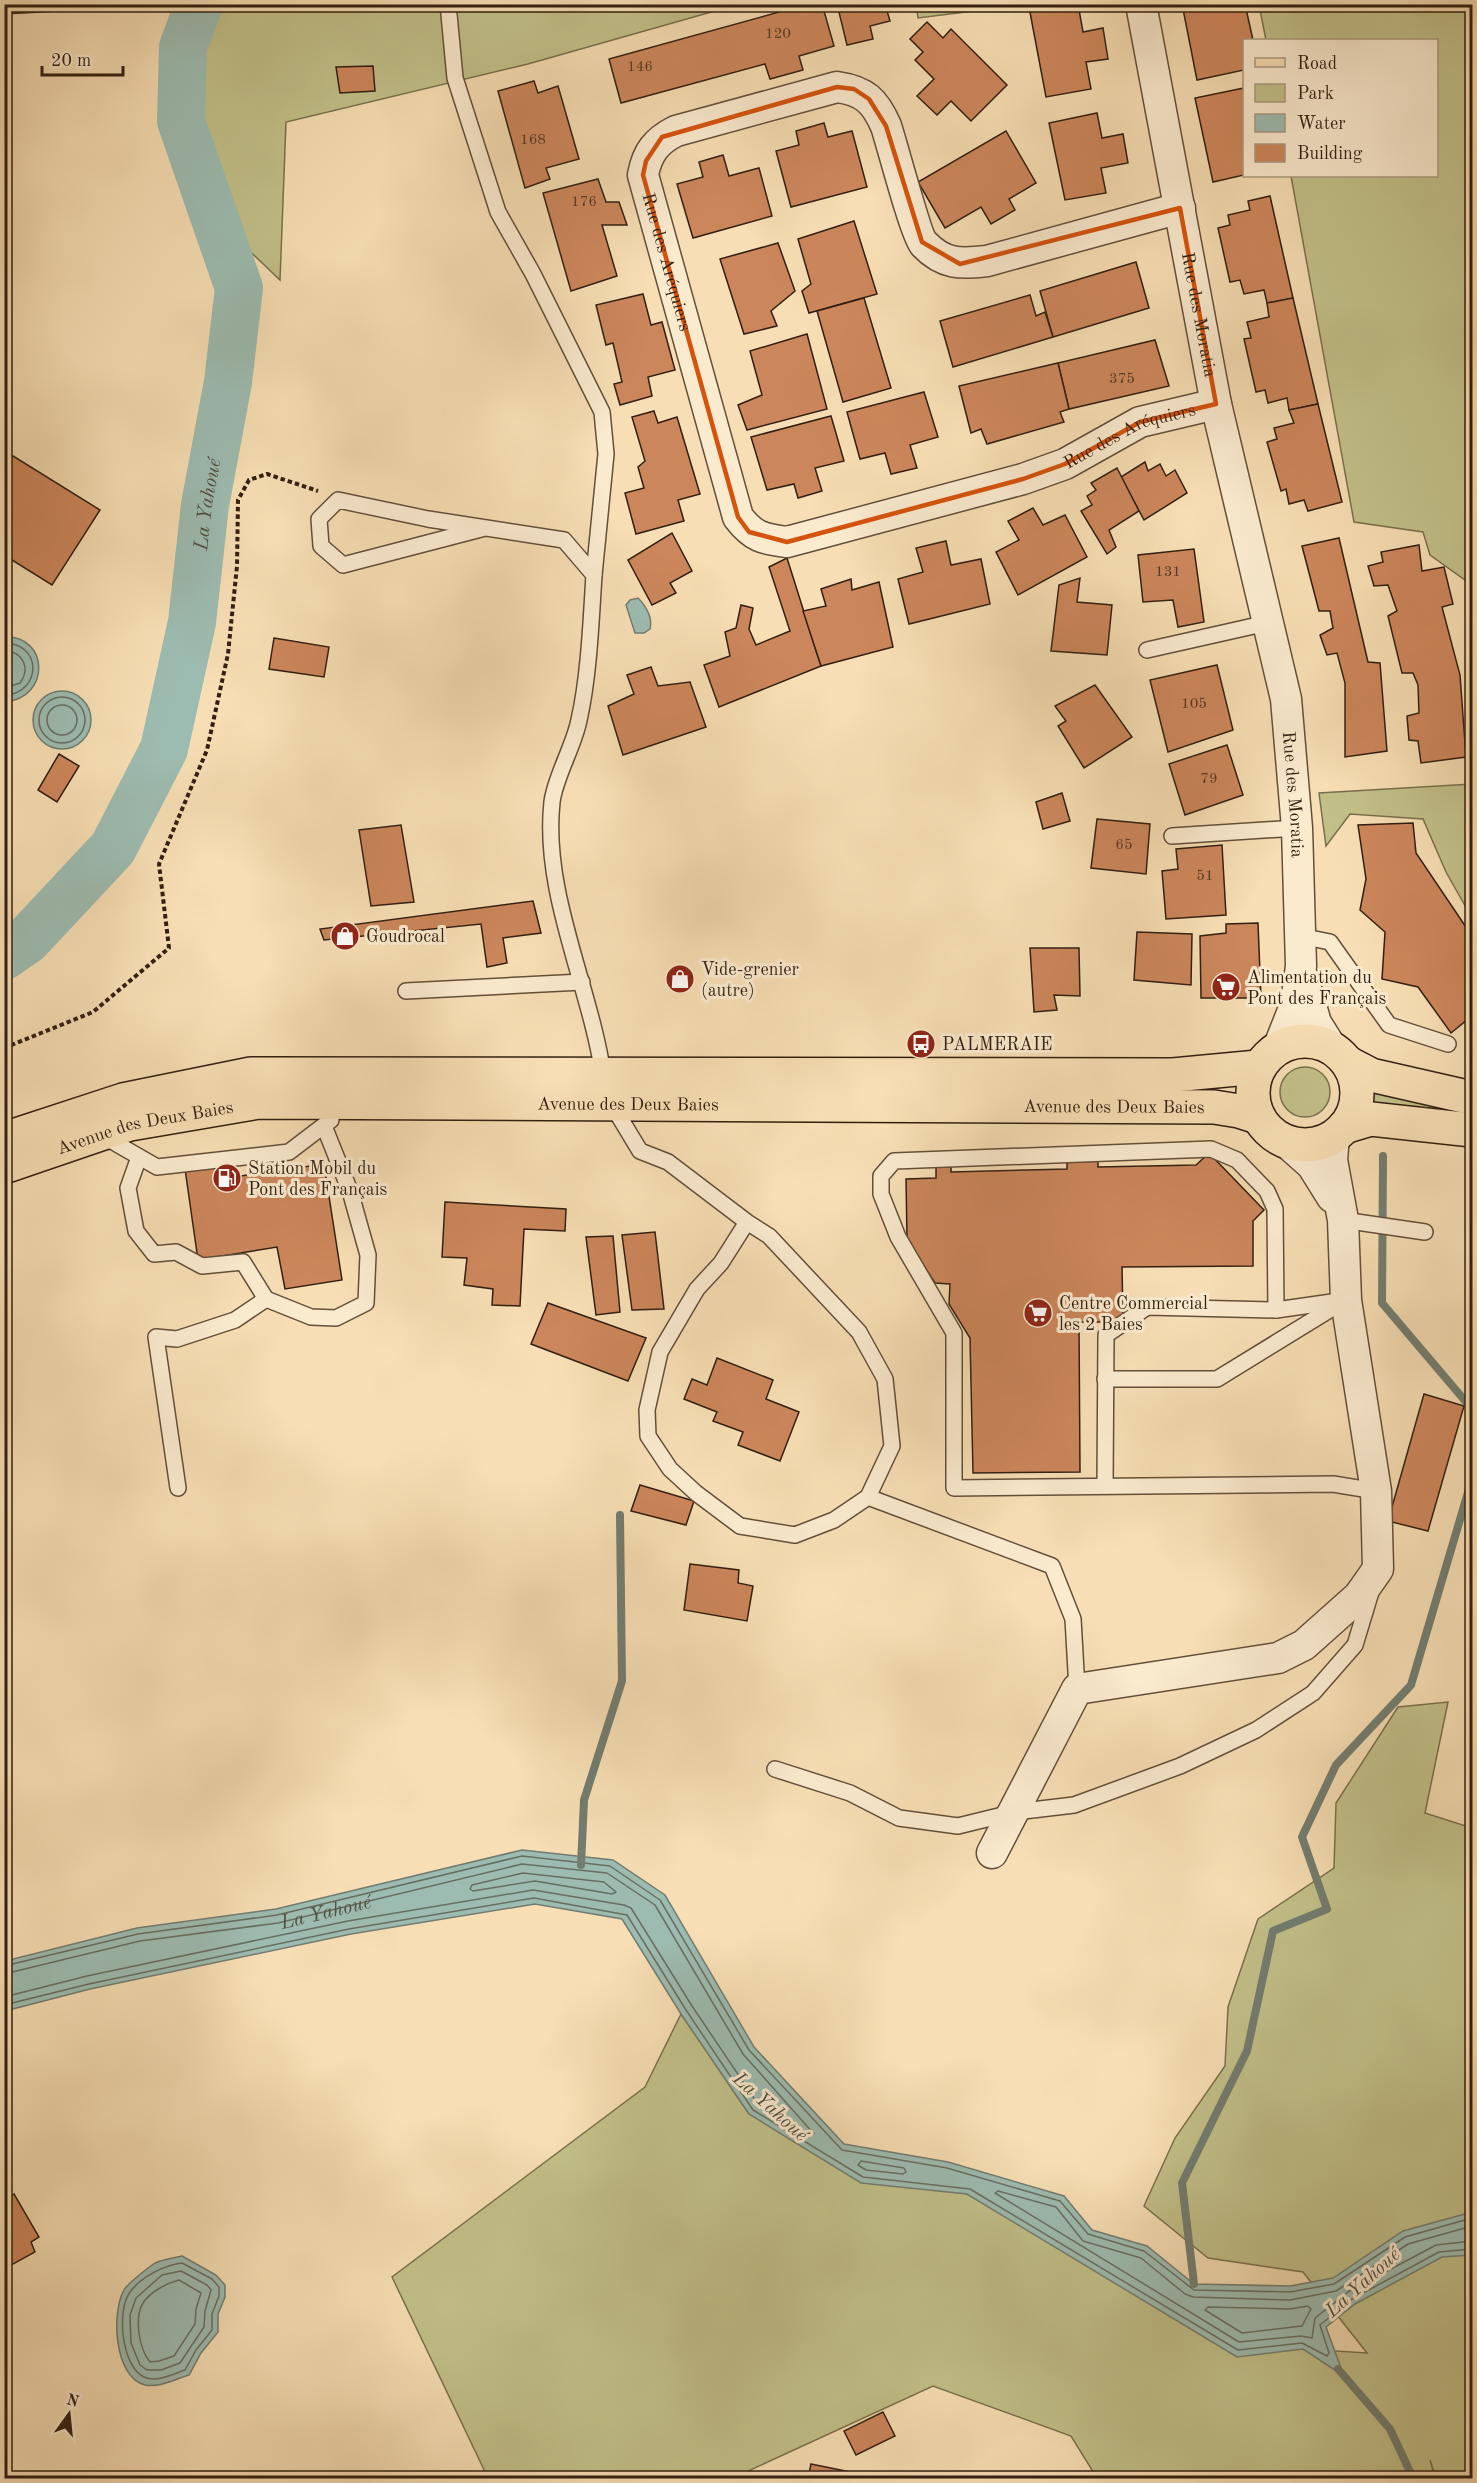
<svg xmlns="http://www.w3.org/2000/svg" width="1477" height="2483" viewBox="0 0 1477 2483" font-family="'Old Standard TT',serif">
<rect width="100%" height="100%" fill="#f7deb4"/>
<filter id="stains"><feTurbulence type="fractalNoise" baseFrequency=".00333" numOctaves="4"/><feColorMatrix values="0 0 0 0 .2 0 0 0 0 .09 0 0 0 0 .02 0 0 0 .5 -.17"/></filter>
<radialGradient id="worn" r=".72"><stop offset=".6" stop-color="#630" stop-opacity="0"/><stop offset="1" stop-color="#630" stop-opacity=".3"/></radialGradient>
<!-- green -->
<g fill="#c2c089" stroke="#7a704e" stroke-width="1.5">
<polygon points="916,4 1023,4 1023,5 918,18"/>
<polygon points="212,5 736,5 528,64 286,122 280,280 237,239 193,116 203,32"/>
<polygon points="1259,5 1472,5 1472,585 1430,555 1423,532 1354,522 1291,176 1436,176 1436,40 1266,40"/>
<polygon points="1472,784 1472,918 1446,872 1423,819 1350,814 1326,846 1319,793"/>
<circle cx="1305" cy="1092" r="25"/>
<polygon points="1368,1087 1463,1102 1451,1116 1363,1107"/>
<polygon points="1448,1702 1425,1813 1472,1828 1472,2478 1436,2478 1430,2460 1435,2478 1097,2478 1071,2436 933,2386 733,2478 488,2478 392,2277 645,2087 681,2014 749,2114 967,2194 1303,2349 1367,2353 1303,2272 1208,2258 1144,2206 1175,2138 1225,2066 1228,2007 1258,1919 1334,1868 1336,1803 1398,1707"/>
</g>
<!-- water -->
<g fill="#9dbcb1" stroke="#727d71" stroke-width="1.5">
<path d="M638,598C646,606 653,618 650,629L644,633H635L626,605L630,600Z"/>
<path d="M5,637C48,635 52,697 5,702Z"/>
<circle cx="62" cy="720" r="29"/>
<polygon points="522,1850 613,1860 665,1895 754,2047 844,2144 948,2162 1064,2196 1092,2230 1147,2246 1194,2284 1290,2286 1333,2278 1403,2231 1472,2212 1472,2255 1442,2257 1355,2304 1326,2327 1344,2376 1303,2349 1237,2357 967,2194 861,2183 749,2114 681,2014 622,1919 535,1904 351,1934 90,1989 5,2011 5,1961 137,1928 276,1909"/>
<path d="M182,2256L216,2275L225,2285V2297L218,2314V2332L201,2353L189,2375C176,2379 159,2388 145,2385C114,2377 111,2313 124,2290C127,2284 149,2267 155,2263C163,2259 174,2258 182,2256Z"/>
</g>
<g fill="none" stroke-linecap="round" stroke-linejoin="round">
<!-- shore -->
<g stroke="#686e62" stroke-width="1.5">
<path d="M4,643C42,643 43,692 4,696"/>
<path d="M4,651C23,651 31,668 20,683L4,688"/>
<circle cx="62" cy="720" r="23"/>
<circle cx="62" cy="720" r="15"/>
<polygon points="523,1873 604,1882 616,1892 612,1894 535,1881 473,1891 470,1889 472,1885"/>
<polyline points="4,1966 138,1934 277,1915 522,1856 610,1866 660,1900 749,2050 842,2150 947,2168 1060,2201 1088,2234 1144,2251 1194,2290 1290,2292 1334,2284 1405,2237 1472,2218"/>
<path id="s1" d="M4,1974L140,1941L278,1923L522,1864L607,1873L655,1905L743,2054L814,2134L810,2136L758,2104L692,2006L631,1908L624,1905L533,1890L348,1921L87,1976L4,1997"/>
<polyline points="4,2005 89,1984 349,1929 534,1898 627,1915 686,2010 753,2110 863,2177 970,2189 1238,2350 1302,2343 1327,2356 1329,2353 1320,2325 1352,2299 1439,2252 1472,2249"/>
<polygon points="861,2161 904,2168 906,2172 903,2174 866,2170 858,2165"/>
<polyline points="1472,2226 1408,2244 1336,2291 1290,2300 1193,2297 1185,2294 1141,2258 1083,2241 1056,2207 998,2191 995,2193 1239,2342 1301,2336 1312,2338 1315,2318 1348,2292 1436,2245 1472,2241"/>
<path d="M182,2263L212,2279L219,2287V2296L212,2314V2330L196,2350L185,2370C173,2374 156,2383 144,2377C122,2367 116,2311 130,2292C141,2277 164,2265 182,2263Z"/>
<polygon points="181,2271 207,2285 211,2290 205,2311 204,2327 180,2363 161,2370 147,2370 140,2365 131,2343 130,2315 136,2298 162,2275"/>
<path d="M179,2280L201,2293L196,2309L195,2324L174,2356L159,2361L150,2362C139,2349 134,2318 143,2303C150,2292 167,2283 179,2280Z"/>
<polygon points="1308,2306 1311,2309 1302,2326 1242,2333 1205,2310 1208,2307 1290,2309"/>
</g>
<!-- stream -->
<g stroke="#727d71" stroke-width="8">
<polyline points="1383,1156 1382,1303 1472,1409"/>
<polyline points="581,1865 584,1800 622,1681 620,1515"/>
<polyline points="1194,2284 1182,2183 1247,2051 1273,1931 1327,1909 1302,1837 1336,1765 1411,1685 1472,1479"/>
<polyline points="1338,2369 1390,2429 1413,2478"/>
</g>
<!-- river -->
<path stroke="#9dbcb1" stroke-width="48" id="s2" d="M4,956L27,940L113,848L164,749L192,622L205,505L228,382L239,288L181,121L183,47L199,4"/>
</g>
<!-- building -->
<g fill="#cc865b" stroke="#321f12" stroke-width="1.5">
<polygon points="4,4 113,4 113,8 4,14"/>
<polygon points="334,4 385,4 385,6 334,9"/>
<polygon points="808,4 822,4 834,46 799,56 803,70 770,79 765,64 621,103 609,59"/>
<polygon points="837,4 885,4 890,21 870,26 873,39 847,45"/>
<polygon points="1045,4 1078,4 1083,32 1103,28 1108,59 1086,62 1091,89 1046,97 1029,7"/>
<polygon points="1182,4 1245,4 1253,40 1244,40 1244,70 1197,80"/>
<polygon points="927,22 943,38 951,29 1007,85 971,121 951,101 937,115 917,96 934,79 915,60 923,52 910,39"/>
<polygon points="373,66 375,91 340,93 336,67"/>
<polygon points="534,81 538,93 558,86 579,159 546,168 550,179 525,188 498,91"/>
<polygon points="1244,88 1244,175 1213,182 1195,98"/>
<polygon points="1097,113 1102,138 1123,134 1128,163 1101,168 1106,193 1065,200 1049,123"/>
<polygon points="824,123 828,137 852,131 867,187 791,207 776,151 799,145 796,131"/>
<polygon points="1006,131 1036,183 1009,199 1015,210 991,224 981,207 945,228 918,182"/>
<polygon points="723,155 729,176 759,168 772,216 693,238 677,184 703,177 699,162"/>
<polygon points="598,179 606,202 619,202 627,225 602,225 617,276 571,291 543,193"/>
<polygon points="1270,196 1293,298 1267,303 1264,290 1244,294 1240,280 1230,282 1218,228 1230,225 1228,215 1250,210 1248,201"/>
<polygon points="854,221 877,294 809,313 802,291 811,284 798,239"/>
<polygon points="778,243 795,291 771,311 777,326 744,334 720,259"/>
<polygon points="1136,262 1149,308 1053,337 1040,291"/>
<polygon points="643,294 651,325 662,322 675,370 648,377 652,396 620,405 614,384 622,382 613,343 606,345 596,305"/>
<polygon points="1030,295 1036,316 1045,312 1053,337 953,367 940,321"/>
<polygon points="864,298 891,388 843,402 817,311"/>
<polygon points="1293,298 1318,404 1289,410 1287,398 1268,403 1265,390 1256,392 1244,339 1251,338 1247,322 1269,317 1267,303"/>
<polygon points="807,334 827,409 747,430 738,405 762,395 750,351"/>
<polygon points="1155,340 1169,386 1069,409 1058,363"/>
<polygon points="1058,363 1069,409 1060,412 1064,422 987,444 981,429 971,433 959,386"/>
<polygon points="924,392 938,437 910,445 917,468 891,474 885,453 860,459 847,412"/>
<polygon points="1318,404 1342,502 1308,511 1304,500 1289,504 1286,489 1281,491 1267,442 1277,439 1274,428 1294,423 1289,410"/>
<polygon points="654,411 658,423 677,417 700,494 678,500 684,521 636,534 625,493 644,488 638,467 645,461 632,417"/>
<polygon points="831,416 844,461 815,468 822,491 798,498 794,484 767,490 751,437"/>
<polygon points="13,456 100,510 52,585 4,555 4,468"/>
<polygon points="1145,462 1148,471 1160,464 1166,476 1175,470 1187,493 1144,520 1121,477"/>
<polygon points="1117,468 1139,511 1109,530 1116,547 1107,554 1081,511 1092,505 1087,496 1096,490 1091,483"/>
<polygon points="1033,508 1043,525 1065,515 1087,557 1018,595 996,552 1019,540 1008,521"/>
<polygon points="672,533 692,571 670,583 676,593 652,605 628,560"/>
<polygon points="1339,538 1368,662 1380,663 1387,751 1345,757 1345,683 1337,653 1327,655 1320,635 1333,628 1330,611 1319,611 1302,546"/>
<polygon points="946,541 951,565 981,559 990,604 909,624 898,579 923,572 916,548"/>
<polygon points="1419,545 1422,571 1444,567 1453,604 1442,607 1460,675 1466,757 1421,763 1418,741 1409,740 1407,716 1419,713 1418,685 1413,673 1402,673 1388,616 1397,611 1388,585 1374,586 1368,566 1383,562 1381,552"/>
<polygon points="1194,549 1204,622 1178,627 1173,600 1143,602 1138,555"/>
<polygon points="787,558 821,666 719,707 704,665 730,656 725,632 736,628 741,605 753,608 749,629 756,645 790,631 769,567"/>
<polygon points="1080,578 1077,602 1112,605 1107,655 1051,651 1059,585"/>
<polygon points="851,579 852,590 879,582 893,647 821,666 803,611 826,606 821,589"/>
<polygon points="274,638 329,647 324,677 269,669"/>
<polygon points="1217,665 1233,730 1168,752 1150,680"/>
<polygon points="651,667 658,686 690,682 706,727 623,755 608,706 634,694 627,675"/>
<polygon points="1095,685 1132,737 1084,768 1058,726 1066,721 1055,706"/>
<polygon points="1227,745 1243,795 1185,815 1169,764"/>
<polygon points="59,754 79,766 57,802 38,790"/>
<polygon points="1062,793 1070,821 1043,829 1036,802"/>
<polygon points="1097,819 1150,824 1146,874 1091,868"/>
<polygon points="1413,823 1416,853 1472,936 1472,1029 1467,1020 1451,1033 1418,987 1382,979 1385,932 1360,910 1366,879 1358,825"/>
<polygon points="401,825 414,902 371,906 359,830"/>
<polygon points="1222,845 1226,915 1166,919 1162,871 1178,869 1176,849"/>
<polygon points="533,901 541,933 503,938 507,963 487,967 481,924 324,940 320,929"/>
<polygon points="1258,923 1261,998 1201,998 1200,936 1226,933 1226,924"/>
<polygon points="1137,932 1192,934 1191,985 1134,980"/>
<polygon points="1030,948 1079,948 1080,996 1054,995 1057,1010 1034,1012"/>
<polygon points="1209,1153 1264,1210 1253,1221 1253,1266 1122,1267 1123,1322 1079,1322 1080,1472 973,1473 970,1338 949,1304 950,1284 935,1283 907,1239 906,1179 936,1178 936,1167 951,1167 951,1172 1067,1169 1067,1161 1098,1160 1098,1167 1196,1165"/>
<polygon points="226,1164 227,1178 324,1164 342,1280 285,1289 277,1247 198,1260 185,1169"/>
<polygon points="445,1202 566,1209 565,1231 524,1229 520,1306 492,1305 493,1289 464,1285 467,1258 442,1257"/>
<polygon points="655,1232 664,1309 632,1310 622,1235"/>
<polygon points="613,1236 620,1312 596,1315 586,1237"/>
<polygon points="548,1303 646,1338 628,1381 531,1344"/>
<polygon points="717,1358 773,1380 766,1399 799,1412 780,1461 738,1445 743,1432 713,1421 717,1412 684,1399 692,1379 707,1385"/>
<polygon points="1424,1394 1464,1406 1428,1531 1388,1521"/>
<polygon points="640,1485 694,1501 686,1525 631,1511"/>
<polygon points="690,1564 739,1570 738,1583 753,1586 747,1621 684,1610"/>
<polygon points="14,2194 39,2237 31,2242 35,2252 4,2269 4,2198"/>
<polygon points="883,2412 895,2436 856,2455 844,2431"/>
<polygon points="811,2464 880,2478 808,2478"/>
</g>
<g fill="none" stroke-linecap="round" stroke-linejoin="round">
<!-- service casing -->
<g stroke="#634f3a" stroke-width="18">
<g id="service">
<polyline points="448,4 455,78 498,212 533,274 602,412 606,454 594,575"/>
<path d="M485,528L343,565L321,546L319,519L338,500L428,519L564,540L594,575C591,621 589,676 579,720C574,746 555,777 552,802C542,892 590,986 603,1074"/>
<polyline points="1147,650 1267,623"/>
<polyline points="1172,836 1297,828"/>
<polyline points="1300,936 1330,942 1389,1025 1448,1044"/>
<polyline points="406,991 582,982"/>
<polyline points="615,1104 617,1113 640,1151 668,1162 747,1222 769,1236 859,1332 885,1379 892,1446 868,1497 834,1520 795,1535 740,1526 696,1493 670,1469 648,1436 647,1410 660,1352 697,1289 721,1263 747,1222"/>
<polyline points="103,1136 157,1167 289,1152 331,1120"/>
<polyline points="139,1157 128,1188 136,1231 154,1254 176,1252 202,1266 243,1262 266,1299 235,1320 177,1339 156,1337 178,1488"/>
<polyline points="1343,1220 1425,1232"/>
<polyline points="266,1299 311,1317 336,1318 366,1303 368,1255 350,1191 324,1126"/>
<polyline points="1276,1310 1275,1209 1267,1191 1237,1160 1211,1149 894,1161 881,1176 881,1194 898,1237 954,1333 954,1488 1333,1484 1376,1491"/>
<polyline points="1105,1379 1217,1379 1339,1304"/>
<polyline points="1105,1486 1106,1335 1147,1307 1276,1310 1346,1300"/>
<polyline points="868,1497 1052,1566 1073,1619 1077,1689"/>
<polyline points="775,1769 850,1793 899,1818 958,1826 1015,1812 1074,1805 1180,1766 1256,1730 1313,1693 1355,1645 1371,1592"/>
</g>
</g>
<!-- minor casing -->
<g stroke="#634f3a" stroke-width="33">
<g id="minor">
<path id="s3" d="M1141,4L1216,404L1286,699L1297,828L1301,966L1296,1003L1279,1046"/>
<path id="s4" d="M1180,208L987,261C961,264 944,265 924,244C916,236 892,144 886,126C875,101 865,91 837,87L676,131C656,141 647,153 643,175L738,517C753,537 763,539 787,542L1023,479L1065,464L1140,422L1216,404"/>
<polyline points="1303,978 1316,1023 1331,1047"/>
<polyline points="1285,1141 1312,1165 1332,1197"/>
<polyline points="992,1853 1077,1689 1278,1658 1304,1645 1359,1596 1378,1569 1376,1491 1346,1300 1343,1220 1332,1160 1334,1136"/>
</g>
</g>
<!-- primary casing -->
<g stroke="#321f12" stroke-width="36">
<g id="primary">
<circle cx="1305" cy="1093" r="52"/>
<polyline points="1348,1063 1371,1075 1472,1098"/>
<polyline points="1344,1127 1371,1119 1472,1130"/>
<polyline points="4,1139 123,1100 251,1074 1173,1075 1258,1067"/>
<path id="s5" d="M4,1167L130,1124L259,1102L1214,1107L1239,1111L1258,1117"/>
</g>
</g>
<!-- path -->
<polyline stroke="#321f12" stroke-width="4" stroke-dasharray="4.5 3" stroke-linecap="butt" points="4,1048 93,1012 169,948 159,864 207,750 228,654 237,566 238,500 249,480 267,474 318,491"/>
<!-- service -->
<use href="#service" stroke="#faeace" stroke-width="15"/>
<!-- minor -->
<use href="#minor" stroke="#faeace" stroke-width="30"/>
<!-- primary -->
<use href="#primary" stroke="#f7deb4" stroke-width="33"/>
</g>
<!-- marked area -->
<path fill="none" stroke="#d6530d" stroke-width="4.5" stroke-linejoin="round" d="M837,87L854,89L869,99L886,126L922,242L960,264L1180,208L1216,404L1140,422L1065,464L1023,479L787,542L749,532L738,517L643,175L646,161L662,137Z"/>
<!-- icons -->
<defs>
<g id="shop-disc" transform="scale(1.5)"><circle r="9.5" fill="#8f2418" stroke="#faeace"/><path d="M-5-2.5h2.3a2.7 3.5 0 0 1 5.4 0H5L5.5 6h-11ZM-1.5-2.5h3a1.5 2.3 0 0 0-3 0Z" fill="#fff"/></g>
<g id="supermarket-disc" transform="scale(1.5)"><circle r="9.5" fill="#8f2418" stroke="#faeace"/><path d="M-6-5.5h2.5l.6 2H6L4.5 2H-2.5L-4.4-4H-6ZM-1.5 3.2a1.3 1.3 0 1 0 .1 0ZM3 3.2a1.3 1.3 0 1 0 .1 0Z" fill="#fff"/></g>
<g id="bus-disc" transform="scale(1.5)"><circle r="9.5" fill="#8f2418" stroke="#faeace"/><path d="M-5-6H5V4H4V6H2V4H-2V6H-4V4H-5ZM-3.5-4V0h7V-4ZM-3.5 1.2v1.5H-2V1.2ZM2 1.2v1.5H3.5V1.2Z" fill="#fff"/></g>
<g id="fuel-disc" transform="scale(1.5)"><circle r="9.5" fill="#8f2418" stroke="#faeace"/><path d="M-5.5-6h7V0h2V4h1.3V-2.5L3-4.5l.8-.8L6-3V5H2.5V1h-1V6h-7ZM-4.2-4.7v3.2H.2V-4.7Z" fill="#fff"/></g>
</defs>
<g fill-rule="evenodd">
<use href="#shop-disc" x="345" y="936"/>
<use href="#shop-disc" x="680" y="979"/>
<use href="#supermarket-disc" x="1226" y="987"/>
<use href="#bus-disc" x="921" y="1044"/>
<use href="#fuel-disc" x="227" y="1178"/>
<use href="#supermarket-disc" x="1038" y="1313"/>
</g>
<g text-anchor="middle" stroke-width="6" stroke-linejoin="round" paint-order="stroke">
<!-- number labels -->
<g font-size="15" fill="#583924">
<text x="778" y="38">120</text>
<text x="640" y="71">146</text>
<text x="533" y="144">168</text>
<text x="584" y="206">176</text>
<text x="1122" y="383">375</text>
<text x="1168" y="576">131</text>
<text x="1194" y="708">105</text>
<text x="1209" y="783">79</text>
<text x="1124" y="849">65</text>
<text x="1205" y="880">51</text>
</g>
<!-- street labels -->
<g font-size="18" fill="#321f12" stroke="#faeace">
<text dy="6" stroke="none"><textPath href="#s4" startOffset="774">Rue des Aréquiers</textPath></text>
<text dy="6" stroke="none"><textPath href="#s3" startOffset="316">Rue des Moratia</textPath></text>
<text dy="6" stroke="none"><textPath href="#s4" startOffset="1456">Rue des Aréquiers</textPath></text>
<text dy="6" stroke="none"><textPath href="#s3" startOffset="806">Rue des Moratia</textPath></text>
<text dy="6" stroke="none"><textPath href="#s5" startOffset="633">Avenue des Deux Baies</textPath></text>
<text dy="6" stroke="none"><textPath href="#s5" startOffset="1119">Avenue des Deux Baies</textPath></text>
<text dy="6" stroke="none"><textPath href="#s5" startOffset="147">Avenue des Deux Baies</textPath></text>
</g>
<!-- poi labels -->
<g font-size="18" fill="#321f12" stroke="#faeace" text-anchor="start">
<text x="366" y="942">Goudrocal</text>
<text x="701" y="975">Vide-grenier<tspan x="701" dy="21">(autre)</tspan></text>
<text x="1247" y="983">Alimentation du<tspan x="1247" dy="21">Pont des Français</tspan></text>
<text x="942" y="1050">PALMERAIE</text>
<text x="248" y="1174">Station Mobil du<tspan x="248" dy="21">Pont des Français</tspan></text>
<text x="1059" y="1309">Centre Commercial<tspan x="1059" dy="21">les 2 Baies</tspan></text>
</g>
<!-- water labels -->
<g font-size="20" font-style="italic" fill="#524e42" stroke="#faeace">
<text dy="7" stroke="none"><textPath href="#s2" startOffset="514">La Yahoué</textPath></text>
<text dy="7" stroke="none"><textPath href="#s1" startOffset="328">La Yahoué</textPath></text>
<text transform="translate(771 2106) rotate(42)" y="7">La Yahoué</text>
<text transform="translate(1362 2282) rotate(-42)" y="7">La Yahoué</text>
</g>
</g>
<!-- margin -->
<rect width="1477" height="2483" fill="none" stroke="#f7deb4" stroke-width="24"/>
<rect x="6" y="6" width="1465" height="2471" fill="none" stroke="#321f12" stroke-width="3"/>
<rect x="12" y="12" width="1453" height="2459" fill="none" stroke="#321f12" stroke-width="1.5"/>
<!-- legend -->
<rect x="1243" y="39" width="195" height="138" fill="#faeace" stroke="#aa9983" stroke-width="1.5"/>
<rect x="1255" y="58" width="30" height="9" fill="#f7deb4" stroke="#aa9983" stroke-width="1.5"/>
<text x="1297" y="69" font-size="18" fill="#321f12">Road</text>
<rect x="1255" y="84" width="30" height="18" fill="#c2c089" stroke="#aa9983" stroke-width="1.5"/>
<text x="1297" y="99" font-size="18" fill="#321f12">Park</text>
<rect x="1255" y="114" width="30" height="18" fill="#9dbcb1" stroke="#aa9983" stroke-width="1.5"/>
<text x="1297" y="129" font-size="18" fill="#321f12">Water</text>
<rect x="1255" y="144" width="30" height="18" fill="#cc865b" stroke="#aa9983" stroke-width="1.5"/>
<text x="1297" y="159" font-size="18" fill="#321f12">Building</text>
<!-- north arrow -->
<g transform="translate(69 2414) rotate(15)" stroke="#faeace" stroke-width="4.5" paint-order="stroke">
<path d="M0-4.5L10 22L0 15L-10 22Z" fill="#321f12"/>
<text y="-9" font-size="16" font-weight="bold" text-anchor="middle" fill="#321f12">N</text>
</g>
<!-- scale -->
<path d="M42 66v9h81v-9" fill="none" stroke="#321f12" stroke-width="3"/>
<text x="51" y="66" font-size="18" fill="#321f12" stroke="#faeace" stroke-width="4.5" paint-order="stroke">20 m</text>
<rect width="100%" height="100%" filter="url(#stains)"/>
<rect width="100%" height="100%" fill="url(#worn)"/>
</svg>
